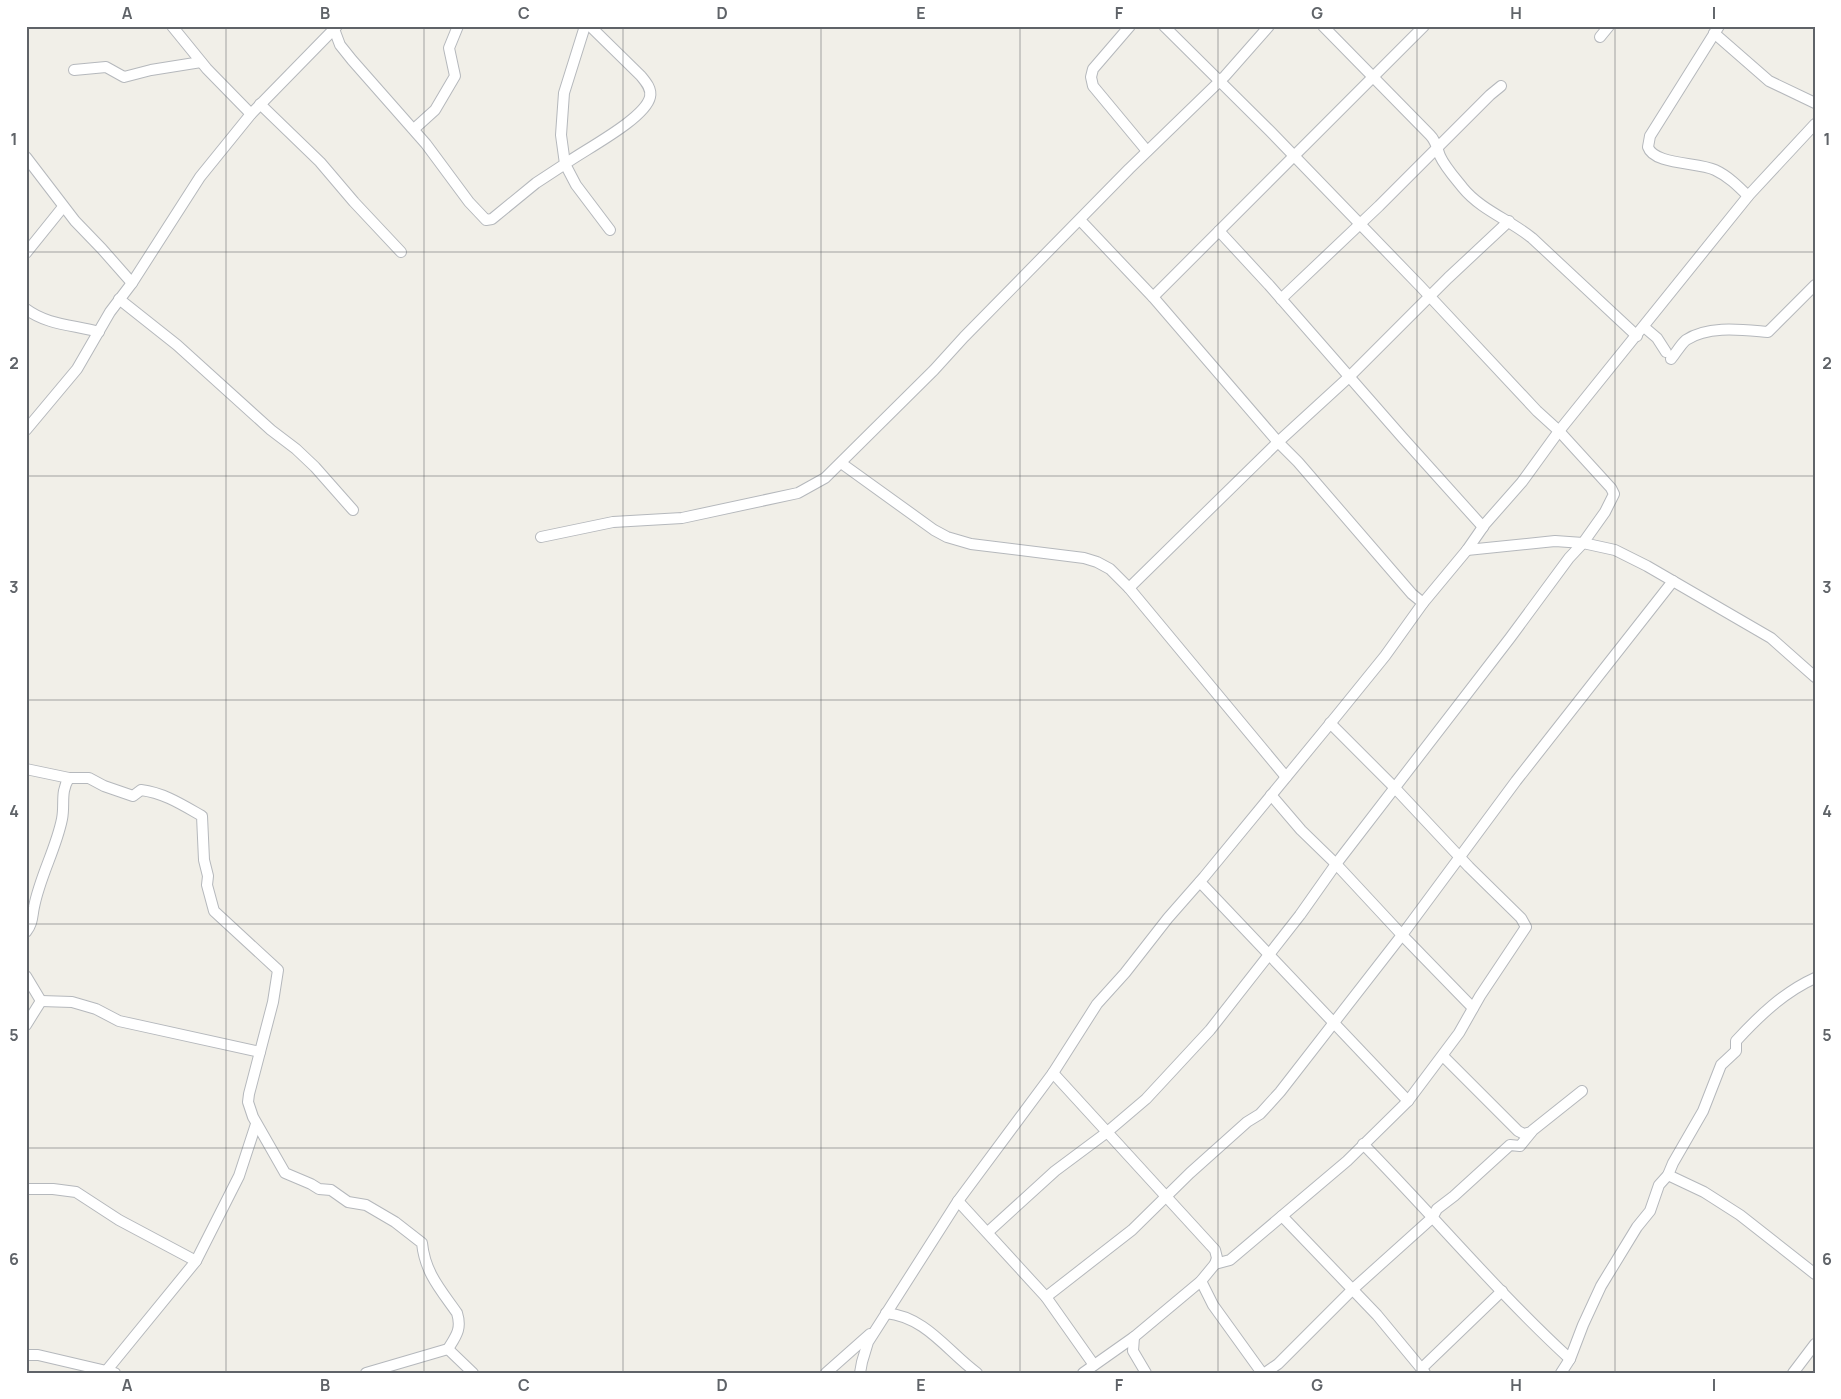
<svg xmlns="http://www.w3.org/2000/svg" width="1841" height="1399" viewBox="0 0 1841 1399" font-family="Manrope,sans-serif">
<rect width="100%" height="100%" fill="#f1efe8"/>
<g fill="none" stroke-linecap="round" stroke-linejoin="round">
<!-- minor casing -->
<g stroke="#b5b8bc" stroke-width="12">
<g id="minor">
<polyline points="172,26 207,69 251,114"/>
<path d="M590,26L641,76C646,82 652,89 650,97C645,119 584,150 565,164L576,185L610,230"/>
<polyline points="1130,26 1093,69 1091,77 1093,86 1147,151"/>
<path d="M1323,26L1430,135C1436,141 1437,148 1440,156C1445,167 1455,178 1463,188C1481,210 1510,220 1532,238L1637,336"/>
<path d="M1719,26L1650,136L1648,147C1654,165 1698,162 1715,170C1728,176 1738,186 1748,196"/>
<polyline points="334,29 340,45 352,60 426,144 469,202 486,220 492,219 536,183 565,164 561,135 564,93 585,26"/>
<polyline points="1714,33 1769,81 1815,103"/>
<polyline points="1600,37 1609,26"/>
<polyline points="74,70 106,67 124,77 151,70 201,62"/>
<polyline points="260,104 320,162 354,202 401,252"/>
<polyline points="414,129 435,110 455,76 449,48 458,26"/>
<polyline points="26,157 75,221 102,249 132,283"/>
<polyline points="1080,220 1153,297 1278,442 1298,462 1412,594 1423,603"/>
<polyline points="1219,231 1269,285 1402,437 1483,527"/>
<polyline points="26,253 63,207"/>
<polyline points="1153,297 1424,26"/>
<polyline points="119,299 177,345 271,430 296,449 315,467 353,510"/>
<polyline points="1281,299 1379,206 1490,95 1501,86"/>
<path d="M26,309C47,325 74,325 99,332"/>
<polyline points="1644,327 1657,338 1666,352"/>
<path d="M1671,359C1676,353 1681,344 1686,340C1709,325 1743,330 1768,332L1815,285"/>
<polyline points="26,430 77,369 110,312 132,283 200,177 251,114 337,26"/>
<polyline points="841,463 934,530 947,537 971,544 1084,558 1097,562 1110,569 1129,588 1286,777"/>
<polyline points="541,537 613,522 682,518 798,493 825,478 934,370 964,337 1129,169 1225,76 1269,26"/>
<polyline points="1467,550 1555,541 1583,543 1615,550 1647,566 1771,638 1815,677"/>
<polyline points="1129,588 1278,442 1349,377 1448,278 1509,221"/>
<path d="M26,769L69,778H89L104,786L133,796L141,790C164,793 181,804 202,816L204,860L208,876L207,885L214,911L278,970L273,1002L249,1094L248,1102L253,1117L285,1173L311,1184L319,1189L331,1190L348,1202L366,1205L395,1222L422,1243C425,1273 441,1290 457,1313C462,1329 456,1336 448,1349"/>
<polyline points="1271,795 1301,830 1336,864 1402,935 1473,1008"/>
<polyline points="1200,882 1408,1101"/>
<path d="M26,932C33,923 32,916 34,907C40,876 56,849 62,819C65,804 60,792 69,778"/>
<polyline points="26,976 41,1001"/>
<polyline points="41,1001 72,1002 96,1009 119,1021 260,1052"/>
<polyline points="26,1025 41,1001"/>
<polyline points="1443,1056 1518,1131 1524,1134 1531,1132"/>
<polyline points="1053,1073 1215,1250 1217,1258 1215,1264 1201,1281 1134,1337 1083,1373"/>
<path d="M1363,1144C1433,1215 1497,1292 1570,1359"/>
<polyline points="1668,1175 1704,1192 1740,1215 1815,1274"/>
<polyline points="26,1189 53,1189 76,1192 119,1220 196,1261"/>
<polyline points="958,1201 1046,1297 1094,1365"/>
<polyline points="1282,1216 1377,1315 1425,1373"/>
<polyline points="988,1232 1055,1171 1106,1133 1146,1099 1210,1030 1300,915 1336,864 1510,638 1569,558 1583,543 1605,512 1614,494 1611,488 1559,431 1537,411 1420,286 1270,131 1164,26"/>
<polyline points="1215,1264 1230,1260 1347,1161 1408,1101 1459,1033 1480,996 1526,927 1521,918 1469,867 1394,787 1330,723"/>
<polyline points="1201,1281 1213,1305 1262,1373"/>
<polyline points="1046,1297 1132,1230 1190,1173 1247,1122 1260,1114 1280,1092 1402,935 1516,781 1673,581"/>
<path d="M886,1313C926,1317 947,1351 977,1373"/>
<polyline points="1134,1337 1133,1351 1146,1373"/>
<polyline points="26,1355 38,1355 115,1373"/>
<polyline points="1422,1368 1502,1291"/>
<polyline points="107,1370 196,1261 239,1176 256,1124"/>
<polyline points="366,1373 448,1349 473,1373"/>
<polyline points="826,1373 870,1334"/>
<polyline points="860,1373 862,1362 868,1342 958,1201 1053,1073 1097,1004 1125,973 1168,918 1204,877 1338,714 1385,656 1423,603 1467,550 1485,524 1522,482 1559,431 1749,195 1815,124"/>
<polyline points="1265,1373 1278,1364 1353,1289 1432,1218 1437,1209 1454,1196 1510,1145 1520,1146 1533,1130 1582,1091"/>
<path d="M1561,1373L1570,1359L1583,1325L1601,1286L1637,1227L1650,1211L1659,1185L1668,1175L1673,1163L1703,1111L1721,1065L1736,1051V1041C1759,1016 1784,992 1815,978"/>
<polyline points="1793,1373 1815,1344"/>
</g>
</g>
<!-- minor -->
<use href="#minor" stroke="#fff" stroke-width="10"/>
</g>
<!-- grid -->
<path fill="none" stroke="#5f6368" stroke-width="1" stroke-opacity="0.55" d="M226,26V1373M424,26V1373M623,26V1373M821,26V1373M1020,26V1373M1218,26V1373M1417,26V1373M1615,26V1373M26,252H1815M26,476H1815M26,700H1815M26,924H1815M26,1148H1815"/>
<!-- border -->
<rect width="1841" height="1399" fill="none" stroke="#ffffff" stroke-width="55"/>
<rect x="28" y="28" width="1786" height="1344" fill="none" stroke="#5f6368" stroke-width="2"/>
<g font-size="16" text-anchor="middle" font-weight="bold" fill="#5f6368">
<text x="127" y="19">A</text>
<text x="325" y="19">B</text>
<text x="524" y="19">C</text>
<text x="722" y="19">D</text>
<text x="921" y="19">E</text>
<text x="1119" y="19">F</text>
<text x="1317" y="19">G</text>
<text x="1516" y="19">H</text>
<text x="1714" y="19">I</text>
<text x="14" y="145">1</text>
<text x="1827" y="145">1</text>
<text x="14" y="369">2</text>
<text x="1827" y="369">2</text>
<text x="14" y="593">3</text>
<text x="1827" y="593">3</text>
<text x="14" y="817">4</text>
<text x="1827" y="817">4</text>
<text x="14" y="1041">5</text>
<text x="1827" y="1041">5</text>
<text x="14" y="1265">6</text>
<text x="1827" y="1265">6</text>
<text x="127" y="1391">A</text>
<text x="325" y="1391">B</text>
<text x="524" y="1391">C</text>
<text x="722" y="1391">D</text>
<text x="921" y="1391">E</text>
<text x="1119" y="1391">F</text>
<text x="1317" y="1391">G</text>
<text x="1516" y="1391">H</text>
<text x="1714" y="1391">I</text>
</g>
</svg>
